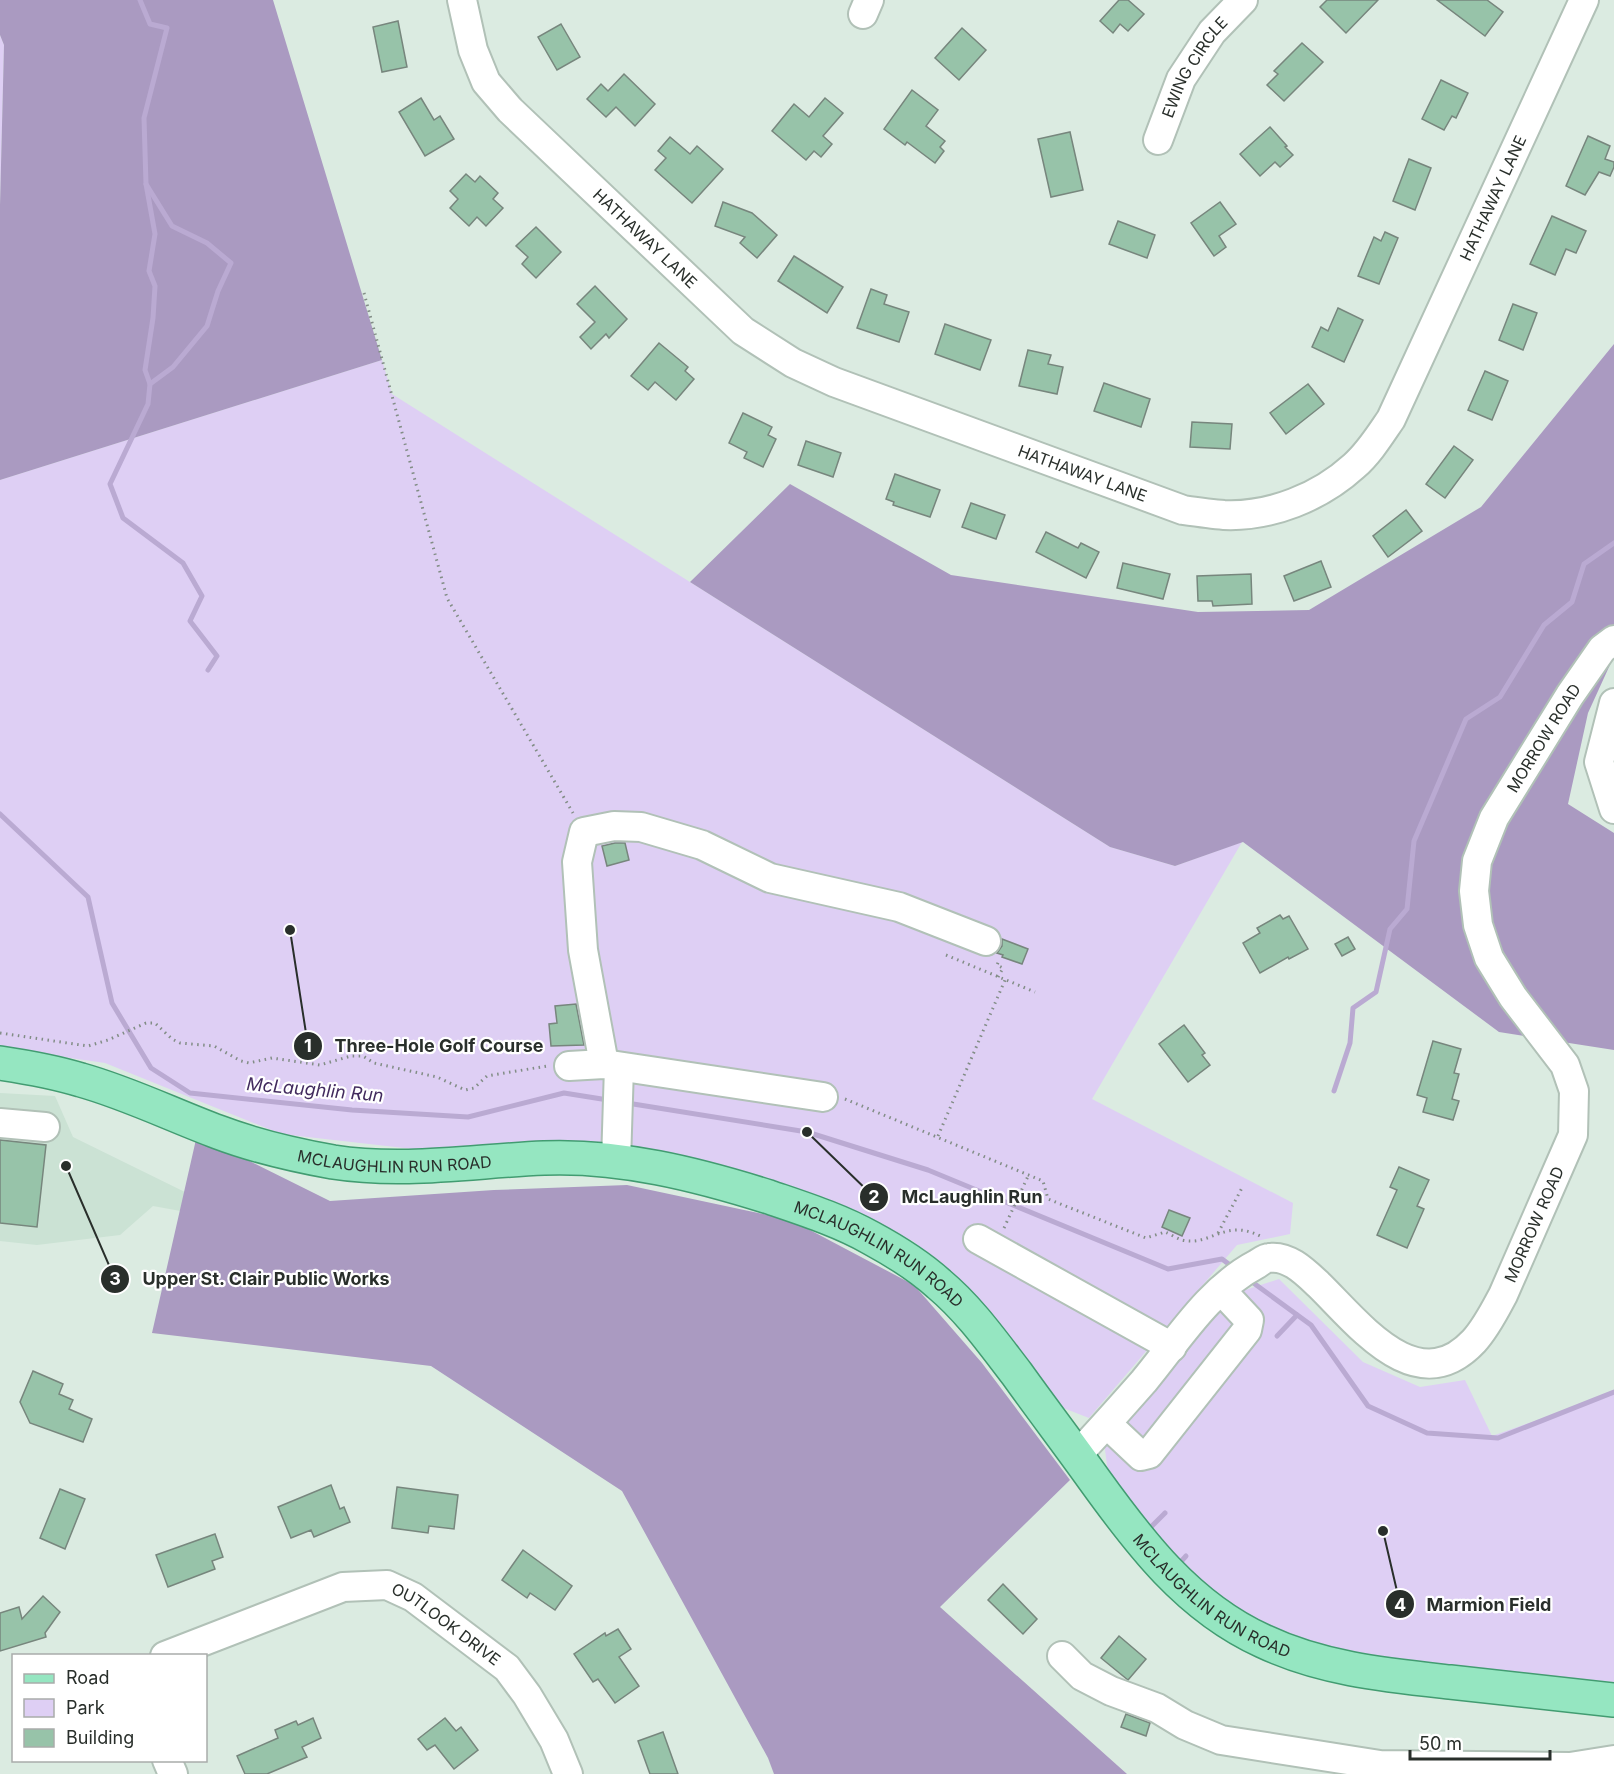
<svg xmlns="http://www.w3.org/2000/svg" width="1614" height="1774" viewBox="0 0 1614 1774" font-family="Inter,sans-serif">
<rect width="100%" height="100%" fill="#dbebe1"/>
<!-- built -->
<polygon fill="#cbe2d4" points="0,1093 55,1096 73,1137 191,1195 186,1212 153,1206 120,1235 37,1245 0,1241"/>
<!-- green -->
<g fill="#decff4">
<polygon points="0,35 4,45 0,205"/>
<polygon points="382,360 392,394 1110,847 1175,866 1242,842 1092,1099 1293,1203 1290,1234 1237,1245 1089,1418 1053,1404 976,1301 913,1241 778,1184 594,1142 413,1149 281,1134 105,1063 0,1048 0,480"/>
<polygon points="1279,1279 1363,1362 1420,1387 1465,1380 1492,1436 1614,1393 1614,1682 1408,1662 1278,1637 1196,1582 1109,1480 1104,1442 1221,1298"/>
</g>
<!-- forest -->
<g fill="#aa9ac1">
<polygon points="0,0 273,0 382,360 0,480 0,205 4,45 0,35"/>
<polygon points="1614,344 1614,656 1588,713 1568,804 1614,833 1614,1050 1499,1032 1243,842 1175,866 1110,847 690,582 790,484 951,575 1198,612 1309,610 1481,507"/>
<polygon points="197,1135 330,1201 494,1190 627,1185 791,1220 914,1285 982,1363 1070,1480 940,1607 1127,1774 774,1774 768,1758 622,1491 431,1366 152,1333"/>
</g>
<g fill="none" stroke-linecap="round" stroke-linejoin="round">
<!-- stream -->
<g stroke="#baaad2" stroke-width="5">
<polyline points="140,0 150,24 167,28 144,118 146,184 172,226 207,243 231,263 218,291 207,326 173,367 150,384"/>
<polyline points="146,184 155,234 149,271 155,286 153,318 145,370 150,384 148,404 110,484 123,518 183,563 202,596 190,621 217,656 208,670"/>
<polyline points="0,814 88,897 112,1003 151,1068 190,1093 352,1110 468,1117 564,1093 608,1100"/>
<polyline points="1334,1091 1350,1043 1353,1008 1376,992 1390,929 1407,909 1414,841 1466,719 1500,697 1544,625 1572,602 1584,564 1614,543"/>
<polyline points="627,1103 807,1132 928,1170 1168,1269 1222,1259 1234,1268"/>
<polyline points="1248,1279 1311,1325 1368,1406 1427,1433 1498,1438 1614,1392"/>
<polyline points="1277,1336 1297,1315"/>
<polyline points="1147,1531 1165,1513"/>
<polyline points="1178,1565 1186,1556"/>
</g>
</g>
<!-- building -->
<g fill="#97c3a9" stroke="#77867d" stroke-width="1.5">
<polygon points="1119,0 1128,0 1144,14 1128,31 1120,24 1113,33 1100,21"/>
<polygon points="1327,0 1378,0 1346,33 1320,7"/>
<polygon points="1437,0 1487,0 1503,12 1485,36"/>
<polygon points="398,21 407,67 382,72 373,27"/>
<polygon points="561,24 580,57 557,70 538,37"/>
<polygon points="962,28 986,50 959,80 935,58"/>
<polygon points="1302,43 1323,62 1284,101 1267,85 1278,74 1274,71"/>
<polygon points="624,74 655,104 635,126 616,107 606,117 587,99 601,84 608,91"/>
<polygon points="1441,80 1468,93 1456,118 1452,116 1444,130 1422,119"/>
<polygon points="912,90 938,110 926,126 945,141 940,147 944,151 935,163 907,142 905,145 884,129"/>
<polygon points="421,98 434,120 440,116 454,139 425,156 399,112"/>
<polygon points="825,98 843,113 823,136 832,144 821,157 814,151 806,160 772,131 794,104 809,117"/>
<polygon points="1270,127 1287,146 1285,147 1293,155 1280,167 1275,162 1260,176 1240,154"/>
<polygon points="1070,132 1083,190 1051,197 1038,139"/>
<polygon points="1588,136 1610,146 1605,159 1614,162 1614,167 1610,176 1599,172 1585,195 1566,186"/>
<polygon points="670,137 690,154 697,146 723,169 692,203 655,170 666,158 658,151"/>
<polygon points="1409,159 1431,168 1415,210 1393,201"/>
<polygon points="466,174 475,182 480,176 498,193 493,199 503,208 486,226 477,217 469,226 450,208 458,199 450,191"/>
<polygon points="723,202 752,213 777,235 757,258 740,243 745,237 715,226"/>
<polygon points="1220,202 1236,224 1219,236 1226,247 1214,256 1191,223"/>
<polygon points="1552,216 1586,231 1576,253 1566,249 1555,275 1530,264"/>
<polygon points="1118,221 1155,235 1147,258 1109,244"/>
<polygon points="536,227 561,252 536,278 522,264 528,257 516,246"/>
<polygon points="1385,232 1398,238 1379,284 1358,276 1374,237 1381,241"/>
<polygon points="794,256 843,287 827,313 778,281"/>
<polygon points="595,286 627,319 609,338 606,334 591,349 580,337 595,322 577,304"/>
<polygon points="871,289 887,295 884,304 909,312 899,342 857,328"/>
<polygon points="1513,304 1537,313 1523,350 1499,340"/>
<polygon points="1338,308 1363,320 1344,362 1312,347 1321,327 1328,331"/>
<polygon points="945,324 991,340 980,370 935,354"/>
<polygon points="659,343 688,367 685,371 694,379 676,400 655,382 648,390 631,376"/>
<polygon points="1028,350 1051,355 1048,364 1063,367 1057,394 1019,386"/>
<polygon points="1485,371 1508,381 1492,420 1468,410"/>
<polygon points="1104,383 1150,399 1141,427 1094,411"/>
<polygon points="1308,384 1324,404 1286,434 1270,413"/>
<polygon points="743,413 772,427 768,435 776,439 763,467 744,458 747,452 729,443"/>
<polygon points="1192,422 1232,424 1230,449 1190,447"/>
<polygon points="806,441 841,453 833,477 798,465"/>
<polygon points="1454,446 1473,460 1445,498 1426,484"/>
<polygon points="895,474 940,490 930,517 893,505 894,502 886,499"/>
<polygon points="971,503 1005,515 996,539 962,527"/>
<polygon points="1406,510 1422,531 1388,557 1373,536"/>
<polygon points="1046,532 1078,548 1081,543 1099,552 1086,578 1036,552"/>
<polygon points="1321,561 1331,587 1294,601 1284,576"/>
<polygon points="1123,563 1170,574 1163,599 1117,588"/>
<polygon points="1251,574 1252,604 1213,606 1212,601 1198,601 1197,576"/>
<polygon points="615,843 625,843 629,860 607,866 602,846"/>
<polygon points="1280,915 1283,919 1289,916 1308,949 1289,959 1288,957 1260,973 1243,943 1260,933 1257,928"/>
<polygon points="1348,937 1355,949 1342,956 1335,944"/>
<polygon points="1002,939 1028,949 1022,964 1002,957 1003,955 997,953 1002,946"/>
<polygon points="576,1004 584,1045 551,1046 549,1024 557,1023 555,1006"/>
<polygon points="1184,1025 1205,1053 1202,1055 1210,1065 1188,1082 1159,1044"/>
<polygon points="1433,1041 1461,1049 1454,1073 1459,1074 1452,1099 1459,1101 1453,1120 1423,1112 1427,1098 1417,1095"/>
<polygon points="0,1140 46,1145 37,1227 0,1223"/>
<polygon points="1399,1167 1429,1180 1417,1206 1424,1209 1407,1248 1377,1235 1397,1190 1390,1187"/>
<polygon points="1169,1210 1190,1218 1182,1236 1162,1227"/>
<polygon points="33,1371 63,1384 59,1394 73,1400 69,1409 92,1419 83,1442 30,1423 20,1402"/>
<polygon points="331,1485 340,1509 344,1507 350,1522 314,1537 311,1530 291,1538 278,1507"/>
<polygon points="397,1487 458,1495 454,1529 429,1526 428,1533 392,1528"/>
<polygon points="60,1489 85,1499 65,1549 40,1538"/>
<polygon points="215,1534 223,1557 212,1561 215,1569 168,1587 156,1555"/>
<polygon points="523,1550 572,1586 555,1610 530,1593 527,1598 502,1580"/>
<polygon points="1003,1584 1037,1619 1023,1634 988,1600"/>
<polygon points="43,1596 60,1612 45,1633 46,1637 0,1651 0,1613 19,1607 22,1619"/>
<polygon points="618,1629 631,1649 619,1657 639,1686 615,1703 598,1679 593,1682 574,1654 605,1633 606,1636"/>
<polygon points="1119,1636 1146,1659 1128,1680 1101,1658"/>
<polygon points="1126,1714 1150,1723 1146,1736 1121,1727"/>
<polygon points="313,1718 321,1738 302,1747 307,1757 267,1774 245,1774 237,1756 278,1738 275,1730 296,1721 298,1725"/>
<polygon points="445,1718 456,1731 461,1727 478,1750 454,1769 435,1745 427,1750 418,1739"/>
<polygon points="663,1732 678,1774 650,1774 638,1741"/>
</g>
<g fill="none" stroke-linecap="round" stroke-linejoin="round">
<!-- minor casing -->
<g stroke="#b1c1b7" stroke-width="32">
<g id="minor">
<path id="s1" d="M462,0L473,50L486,82L510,110L743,331L793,363L834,382L1183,510C1197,512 1211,514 1224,515C1271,517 1320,497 1354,466C1369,453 1380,435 1391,419L1584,0"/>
<polyline points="863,14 869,0"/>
<path id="s2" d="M1158,140L1181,79L1212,32L1243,0"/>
<polyline points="1614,703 1599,762 1614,809"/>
<polyline points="604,1064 583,950 577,862 584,832 614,826 641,827 702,845 770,878 899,907 986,941"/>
<polyline points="569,1066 604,1064 823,1097"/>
<polyline points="0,1123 45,1127"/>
<polyline points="616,1162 619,1067"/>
<polyline points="978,1239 1172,1347"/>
<polyline points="1107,1424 1141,1456 1149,1454 1247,1330 1249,1320 1221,1290"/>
<path id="s3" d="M1077,1455C1100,1431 1122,1406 1144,1381C1178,1340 1209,1289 1257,1264C1260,1262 1265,1258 1269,1258C1289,1255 1306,1273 1319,1285C1359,1324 1417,1402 1474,1341C1486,1328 1495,1310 1503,1295L1573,1135L1574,1091L1565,1065L1513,997L1489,958L1478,925L1474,891L1477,861L1494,818L1570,695L1602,649L1614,640"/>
<path id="s4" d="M165,1656L343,1587L387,1585L413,1597L507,1668L527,1695L554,1740L568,1774"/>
<polyline points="1062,1656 1082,1676 1111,1691 1157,1708 1185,1725 1221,1740 1380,1765 1570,1767 1614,1760"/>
<polyline points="167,1760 173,1774"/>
</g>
</g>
<!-- major casing -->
<g stroke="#429c71" stroke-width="36">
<g id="major">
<path id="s5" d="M0,1063C27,1067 55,1072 81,1080C128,1093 172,1115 218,1132C255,1146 294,1155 333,1162C404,1173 473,1161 544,1158C620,1155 696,1174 769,1197C804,1209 839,1220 871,1238C895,1251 919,1266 939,1284C970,1310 993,1343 1017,1374C1042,1409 1068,1443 1093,1478C1139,1542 1188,1607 1263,1641C1322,1669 1385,1675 1450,1682C1504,1688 1559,1694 1614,1700"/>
</g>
</g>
<!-- path -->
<g stroke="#828d86" stroke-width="3" stroke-dasharray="1.5 4.5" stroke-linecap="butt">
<polyline points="364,293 447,598 573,813"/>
<polyline points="946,955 1035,992"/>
<polyline points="998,977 1003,968 997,965 999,960"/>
<polyline points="0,1033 88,1046 108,1040 146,1023 155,1023 172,1039 180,1043 214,1046 241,1061 249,1063 272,1058 320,1065 351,1056 363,1056 374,1063 437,1077 465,1090 474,1088 487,1076 547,1066"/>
<path d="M845,1099L1043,1181L1048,1199L1146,1238L1165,1232C1170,1234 1176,1238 1182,1240C1210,1247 1225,1218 1260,1236"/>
<polyline points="938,1136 1005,980"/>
<polyline points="1004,1228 1029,1174"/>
<polyline points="1218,1233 1243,1186"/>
</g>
<!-- minor -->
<use href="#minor" stroke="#fff" stroke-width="28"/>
<!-- major -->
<use href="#major" stroke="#95e6c1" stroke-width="33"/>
</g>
<g text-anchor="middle" stroke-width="4.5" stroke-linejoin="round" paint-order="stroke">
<!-- street labels -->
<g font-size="16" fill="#292f2b" stroke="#fff">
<text dy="6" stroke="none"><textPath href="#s2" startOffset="82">EWING CIRCLE</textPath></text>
<text dy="6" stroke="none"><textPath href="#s1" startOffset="1407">HATHAWAY LANE</textPath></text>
<text dy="6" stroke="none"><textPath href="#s1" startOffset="309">HATHAWAY LANE</textPath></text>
<text dy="6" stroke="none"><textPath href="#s1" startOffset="813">HATHAWAY LANE</textPath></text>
<text dy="6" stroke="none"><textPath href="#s3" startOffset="1198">MORROW ROAD</textPath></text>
<text dy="6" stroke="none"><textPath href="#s5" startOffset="410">MCLAUGHLIN RUN ROAD</textPath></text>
<text dy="6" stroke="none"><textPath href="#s3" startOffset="658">MORROW ROAD</textPath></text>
<text dy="6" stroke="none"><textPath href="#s5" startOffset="914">MCLAUGHLIN RUN ROAD</textPath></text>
<text dy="6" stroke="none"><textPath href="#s5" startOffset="1400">MCLAUGHLIN RUN ROAD</textPath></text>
<text dy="6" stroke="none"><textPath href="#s4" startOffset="306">OUTLOOK DRIVE</textPath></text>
</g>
<!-- water labels -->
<g font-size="18" font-style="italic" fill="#422b5e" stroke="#fff">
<text transform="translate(315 1090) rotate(5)" y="6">McLaughlin Run</text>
</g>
</g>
<!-- callouts -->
<path fill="none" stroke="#292f2b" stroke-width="2" d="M290 930L308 1046M807 1132L874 1197M66 1166L115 1279M1383 1531L1400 1604"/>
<g fill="#292f2b" stroke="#fff" stroke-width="2">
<circle cx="290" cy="930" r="6"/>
<circle cx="807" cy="1132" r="6"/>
<circle cx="66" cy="1166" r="6"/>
<circle cx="1383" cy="1531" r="6"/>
<circle cx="308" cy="1046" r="15"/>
<circle cx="874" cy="1197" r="15"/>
<circle cx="115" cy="1279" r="15"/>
<circle cx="1400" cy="1604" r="15"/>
</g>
<g font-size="18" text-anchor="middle" font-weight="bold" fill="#fff">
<text x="308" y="1052">1</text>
<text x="874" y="1203">2</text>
<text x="115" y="1285">3</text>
<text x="1400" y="1611">4</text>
</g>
<g font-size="18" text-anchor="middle" font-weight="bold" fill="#292f2b" stroke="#fff" stroke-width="4.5" stroke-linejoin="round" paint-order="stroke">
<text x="439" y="1052">Three-Hole Golf Course</text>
<text x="972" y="1203">McLaughlin Run</text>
<text x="266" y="1285">Upper St. Clair Public Works</text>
<text x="1489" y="1611">Marmion Field</text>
</g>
<!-- legend -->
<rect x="12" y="1654" width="195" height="108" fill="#ffffff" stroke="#a9acaa" stroke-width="1.5"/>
<rect x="24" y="1674" width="30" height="9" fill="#95e6c1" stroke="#a9acaa" stroke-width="1.5"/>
<text x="66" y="1684" font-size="18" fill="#292f2b">Road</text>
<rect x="24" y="1699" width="30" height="18" fill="#decff4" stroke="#a9acaa" stroke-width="1.5"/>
<text x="66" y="1714" font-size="18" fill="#292f2b">Park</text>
<rect x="24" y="1729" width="30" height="18" fill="#97c3a9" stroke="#a9acaa" stroke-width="1.5"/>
<text x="66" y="1744" font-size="18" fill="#292f2b">Building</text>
<!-- scale -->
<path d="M1410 1750v9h140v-9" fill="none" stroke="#292f2b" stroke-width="3"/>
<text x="1419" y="1750" font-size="18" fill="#292f2b" stroke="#ffffff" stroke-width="4.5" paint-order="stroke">50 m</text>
</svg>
